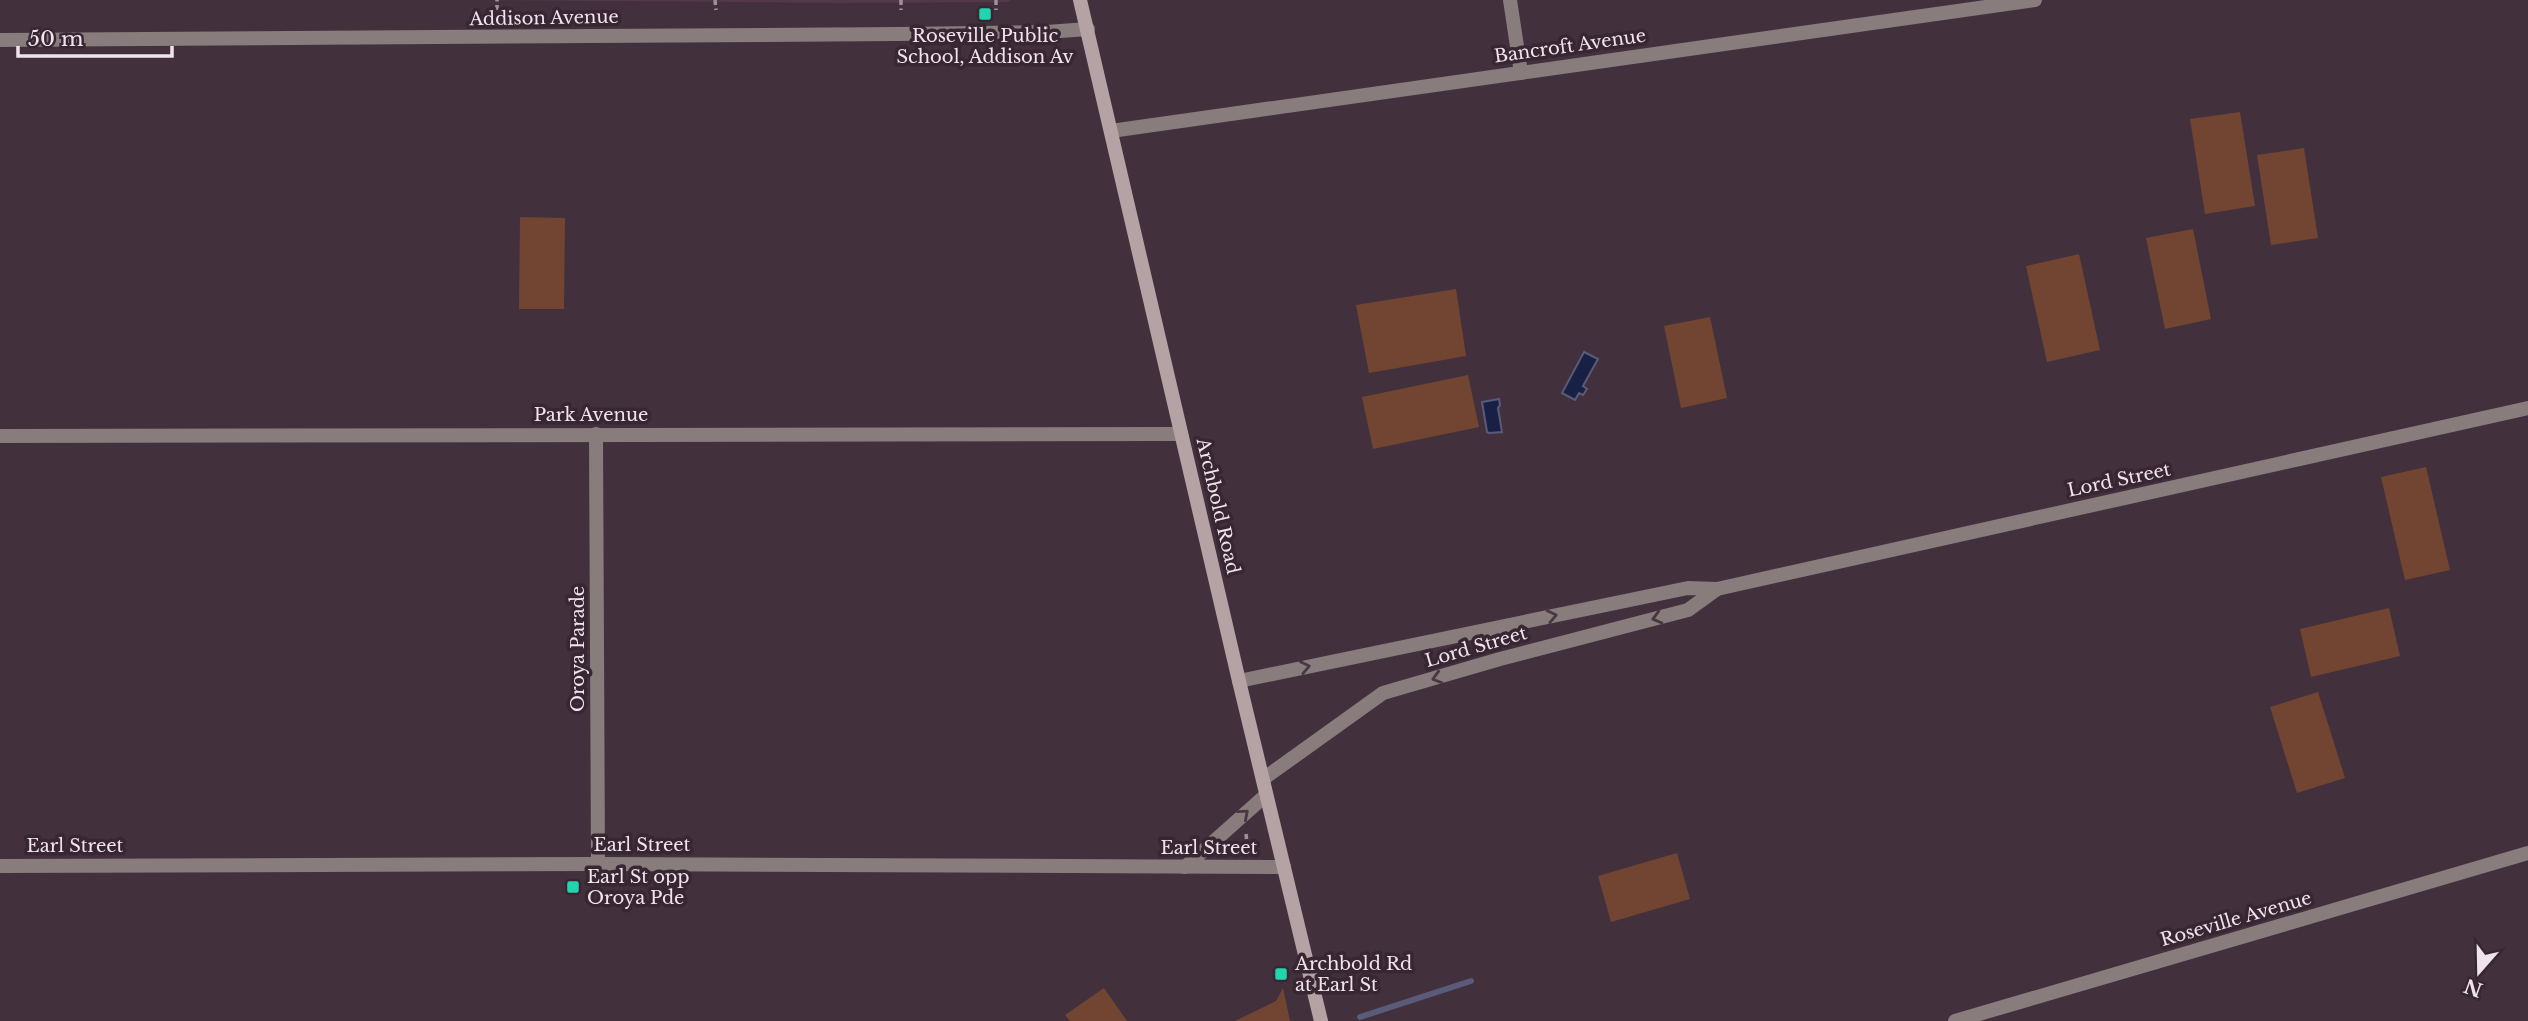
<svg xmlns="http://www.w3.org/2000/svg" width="2528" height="1021" viewBox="0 0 2528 1021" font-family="'Libre Baskerville',serif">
<rect width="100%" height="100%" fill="#42313d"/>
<!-- built -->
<polygon fill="#513949" points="482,0 1011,0 1008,2 842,3"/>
<!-- green -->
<g fill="#714531">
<polygon points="2240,112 2255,206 2205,214 2190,119"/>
<polygon points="2304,148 2318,238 2271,245 2257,155"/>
<polygon points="520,217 565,218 564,309 519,309"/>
<polygon points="2193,229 2211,319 2165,329 2146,238"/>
<polygon points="2079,254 2100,350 2047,362 2026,266"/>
<polygon points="1456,289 1466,356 1369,373 1356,305"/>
<polygon points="1710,317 1727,398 1681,408 1664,326"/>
<polygon points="1468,375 1479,427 1373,449 1362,397"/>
<polygon points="2426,467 2450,570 2405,580 2381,477"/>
<polygon points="2389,608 2400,656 2311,677 2300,629"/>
<polygon points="2318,692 2345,778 2297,793 2270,707"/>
<polygon points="1677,853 1690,899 1611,922 1598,876"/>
<polygon points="1104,988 1127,1021 1070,1021 1065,1015"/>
<polygon points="1283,988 1290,1021 1235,1021 1276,1001"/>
</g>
<!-- water -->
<g fill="#192046" stroke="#595b78" stroke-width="2">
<polygon points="1584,352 1598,359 1583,386 1587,389 1583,395 1579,393 1575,400 1562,393"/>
<polygon points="1499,399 1500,405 1498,408 1502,432 1489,433 1487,432 1482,402"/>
</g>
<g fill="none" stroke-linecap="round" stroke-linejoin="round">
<!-- stream -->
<polyline stroke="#595b78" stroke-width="6" points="1360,1017 1471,981"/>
<!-- path -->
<g stroke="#9f919a" stroke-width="3.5" stroke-dasharray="5 3.5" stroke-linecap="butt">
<polyline points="715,0 716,10"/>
<polyline points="901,0 901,10"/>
<polyline points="996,0 996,10"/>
<polyline points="497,10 497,0"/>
<polyline points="1246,834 1248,851"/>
</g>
<!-- street -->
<g stroke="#887c7d" stroke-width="14">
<polyline points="1510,0 1521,73"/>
<polyline points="0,40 897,34 1047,32 1088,29"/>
<polyline points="1111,131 2035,0"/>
<polyline points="596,434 598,864"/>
<polyline points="0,436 1181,434"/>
<polyline points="1239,681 1688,588 1717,589 2528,408"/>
<polyline points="1263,779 1383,693 1500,659 1688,610 1717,589"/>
<polyline points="0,866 598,864 1284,867"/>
<polyline points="1185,867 1266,795"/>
<polyline points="1955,1021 2528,853"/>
</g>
<!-- secondary -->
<polyline stroke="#b5a2a4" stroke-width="14" points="1080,0 1239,681 1321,1021"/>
</g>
<!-- one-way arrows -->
<defs><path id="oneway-chevron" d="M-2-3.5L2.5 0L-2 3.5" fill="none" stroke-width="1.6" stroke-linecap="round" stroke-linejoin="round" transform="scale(1.75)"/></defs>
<g stroke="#483841">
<use href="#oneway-chevron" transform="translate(1552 616) rotate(-12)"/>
<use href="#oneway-chevron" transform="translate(1657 618) rotate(165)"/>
<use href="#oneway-chevron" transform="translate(1305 667) rotate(-12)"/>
<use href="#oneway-chevron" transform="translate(1437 678) rotate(164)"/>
<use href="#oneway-chevron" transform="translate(1244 814) rotate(-41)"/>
</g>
<!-- markers -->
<g fill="#22d5af" stroke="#382732" stroke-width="2.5">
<rect x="978" y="7" width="14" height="14" rx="3.5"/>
<rect x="566" y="880" width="14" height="14" rx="3.5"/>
<rect x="1274" y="967" width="14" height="14" rx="3.5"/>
</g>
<g text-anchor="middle" stroke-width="7" stroke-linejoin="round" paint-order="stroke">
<!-- street labels -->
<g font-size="18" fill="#efe4eb" stroke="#382732">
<text transform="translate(544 18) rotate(-1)" y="6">Addison Avenue</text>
<text transform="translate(1570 46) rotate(-8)" y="6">Bancroft Avenue</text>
<text x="591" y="421">Park Avenue</text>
<text transform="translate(2119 480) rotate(-12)" y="6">Lord Street</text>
<text transform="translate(1218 506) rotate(77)" y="6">Archbold Road</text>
<text transform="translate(1476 647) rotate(-16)" y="6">Lord Street</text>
<text transform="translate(578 649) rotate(-90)" y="6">Oroya Parade</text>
<text x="642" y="851">Earl Street</text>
<text x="75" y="852">Earl Street</text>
<text x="1209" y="854">Earl Street</text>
<text transform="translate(2236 919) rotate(-16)" y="6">Roseville Avenue</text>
</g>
<!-- poi labels -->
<g font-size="18" fill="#efe4eb" stroke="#382732" text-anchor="start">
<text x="985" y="42" text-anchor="middle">Roseville Public<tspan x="985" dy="21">School, Addison Av</tspan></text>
<text x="587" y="883">Earl St opp<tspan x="587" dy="21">Oroya Pde</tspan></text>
<text x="1295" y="970">Archbold Rd<tspan x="1295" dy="21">at Earl St</tspan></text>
</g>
</g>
<!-- north arrow -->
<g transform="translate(2479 972) rotate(200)" stroke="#382732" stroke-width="5" paint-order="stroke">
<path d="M0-5L12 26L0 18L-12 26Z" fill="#efe4eb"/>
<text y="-10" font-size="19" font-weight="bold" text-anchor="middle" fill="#efe4eb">N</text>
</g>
<!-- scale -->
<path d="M18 46v10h154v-10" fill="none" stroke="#efe4eb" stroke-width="3.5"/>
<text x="28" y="46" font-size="21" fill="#efe4eb" stroke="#382732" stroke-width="5" paint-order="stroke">50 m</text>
</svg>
